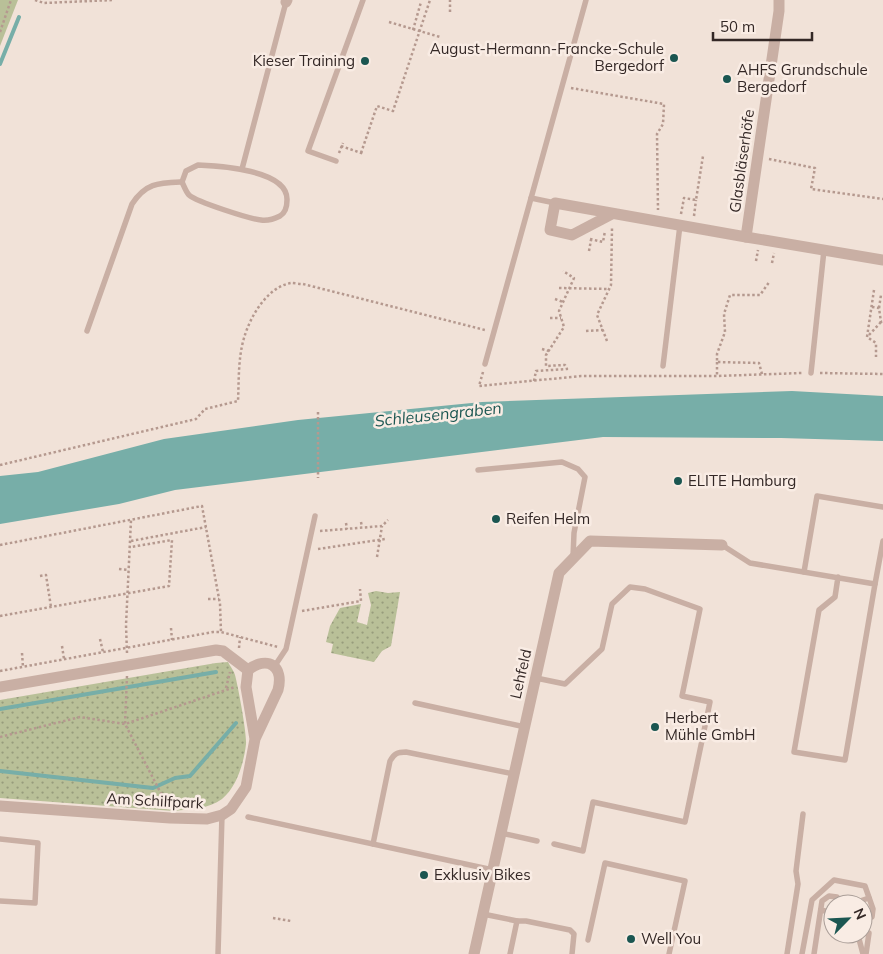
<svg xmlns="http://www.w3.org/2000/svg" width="883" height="954" viewBox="0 0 883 954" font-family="Mulish,sans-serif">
<defs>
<pattern id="park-dots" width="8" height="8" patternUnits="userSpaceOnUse" patternTransform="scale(1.25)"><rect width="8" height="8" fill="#b9c098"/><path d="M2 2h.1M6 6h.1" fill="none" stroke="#979c7c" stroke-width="1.8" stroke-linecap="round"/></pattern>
</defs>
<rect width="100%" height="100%" fill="#f1e2d8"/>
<!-- grass -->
<polygon fill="#b9c098" points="0,0 18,0 0,46"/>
<!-- park -->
<g fill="url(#park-dots)">
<polygon points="376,591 388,593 400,592 391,646 382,651 374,662 331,653 333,644 326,642 330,626 340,608 361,604 357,622 367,625 371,605 368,593"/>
<path d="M228,662C230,666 234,671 235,675C238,686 247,734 246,744C244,762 237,787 222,799C209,809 190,809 174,811L0,798V700L216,663Z"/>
</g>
<!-- water -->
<polygon fill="#77aea8" points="792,391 883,396 883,441 781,438 603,437 175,490 119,504 0,524 0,476 38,472 164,439 298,420 482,402"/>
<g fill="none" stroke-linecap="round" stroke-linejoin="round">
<!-- stream -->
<g stroke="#77aea8" stroke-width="4">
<polyline points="0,64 19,17"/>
<polyline points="0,709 216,672"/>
<polyline points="0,771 153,788 175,778 190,776 236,723"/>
</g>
<!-- path -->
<g stroke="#b5998f" stroke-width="2.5" stroke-dasharray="2.5 2.5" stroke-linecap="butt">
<polyline points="35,0 44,3 114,0"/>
<polyline points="450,12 450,0"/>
<polyline points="389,22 440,37"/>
<polyline points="413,30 421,2"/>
<polyline points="0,32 11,0"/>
<polyline points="571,88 664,104 663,124 657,134 658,210"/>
<polyline points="341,146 364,154"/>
<polyline points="339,153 343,143"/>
<polyline points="361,153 377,106 393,111 430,0"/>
<polyline points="769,159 815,168 811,189 883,199"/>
<polyline points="681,214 684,198 696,200 703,156"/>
<polyline points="694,216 696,200"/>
<polyline points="590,239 603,242 605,231"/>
<polyline points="589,251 591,240"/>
<polyline points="756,261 758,250"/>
<polyline points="772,263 774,253"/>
<polyline points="559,288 609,289"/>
<polyline points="874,290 867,337 876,343 876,357"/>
<polyline points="555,299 563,302"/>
<polyline points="872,307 879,308 881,322 883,321"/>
<polyline points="879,308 881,295"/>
<polyline points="550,318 561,318"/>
<polyline points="586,331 603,330"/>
<polyline points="869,335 881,322"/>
<polyline points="607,341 597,315 611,285 612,228"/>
<polyline points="542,349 549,351"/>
<polyline points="717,362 717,376"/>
<polyline points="483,372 479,386 581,376 717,376 802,373"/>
<polyline points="820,373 883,374"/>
<polyline points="762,374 759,363 717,362 717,354 725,332 724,314 730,295 760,295 770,281"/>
<polyline points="534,381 536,371 567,369 565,365 546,366 546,355 564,327 559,311 574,278 563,271"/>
<polyline points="318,412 318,478"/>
<path d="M0,465L196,419L205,409L238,401C239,380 238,358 244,338C250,317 267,287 291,283C294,283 299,284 303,284L485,330"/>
<polyline points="361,522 362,527"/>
<polyline points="346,523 347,529"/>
<polyline points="320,531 382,526 388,520"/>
<polyline points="131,541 206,527"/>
<polyline points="0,545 202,506 220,604 221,632"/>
<polyline points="318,549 385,539"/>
<polyline points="377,557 382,526"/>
<polyline points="119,569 129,570"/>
<polyline points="40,576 46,575 51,607"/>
<polyline points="208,599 219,599"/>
<polyline points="302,611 361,601 360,589"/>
<polyline points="0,616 169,586 172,540 131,547"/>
<polyline points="171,628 172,640"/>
<polyline points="100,639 103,652"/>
<polyline points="62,646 64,659"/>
<polyline points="239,648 240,637"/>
<polyline points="22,653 23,667"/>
<polyline points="127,653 126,625 131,520"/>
<polyline points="0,671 213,632 221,632 278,647"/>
<polyline points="127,676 125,724 167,805"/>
<polyline points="226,688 230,672"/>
<polyline points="0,737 80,717 125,724 235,687"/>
<polyline points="273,918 291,921"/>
</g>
<!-- service -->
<g stroke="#c9afa4" stroke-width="5.5">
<polyline points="336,161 308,151 363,0"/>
<path d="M198,165C220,166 288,170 287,200C287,206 285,213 280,216C274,219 267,221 261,220C250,219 197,202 189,195C186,192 184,186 182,182L186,171Z"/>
<polyline points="242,169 286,2"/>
<polyline points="531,198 555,203"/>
<path d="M87,331L132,204C146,183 158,183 182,182"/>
<polyline points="485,364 586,0"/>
<polyline points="663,366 680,225"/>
<polyline points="811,373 824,250"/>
<polyline points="478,470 562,462 578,469 585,477 574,533 573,557"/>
<polyline points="722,545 750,563 875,584 845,760 794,752 819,610 835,597 838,577"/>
<polyline points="804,572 817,496 883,507"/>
<polyline points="875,584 883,541"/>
<polyline points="274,667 286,649 315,516"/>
<polyline points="536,678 565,684 602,649 612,604 630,587 645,589 700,609 682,696 710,702 685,822 593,802 583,851 554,844"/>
<polyline points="415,703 525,727"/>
<polyline points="248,817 493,870"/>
<polyline points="501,833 537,841"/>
<polyline points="0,839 38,843 35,903 0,901"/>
<path d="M373,844L390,761C394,754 397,752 406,752L514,774"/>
<polyline points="860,901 869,898"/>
<polyline points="821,910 833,913"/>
<polyline points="483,914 517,921 510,954"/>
<polyline points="517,921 526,921 570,930 574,934 572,954"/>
<polyline points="860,934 859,939 863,954"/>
<polyline points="588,940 605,863 685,881 669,954"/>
<polyline points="218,954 222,815"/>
<polyline points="787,954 798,884 796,871 803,814"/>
<polyline points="802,954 812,900 834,880 865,886 873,909 872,917"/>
<polyline points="814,954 822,901 829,896 837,897"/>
<polyline points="866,954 869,933"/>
</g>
<!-- minor -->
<g stroke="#c9afa4" stroke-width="11">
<polyline points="779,0 779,11 746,237 883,260"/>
<polyline points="286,2 287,0"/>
<polyline points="612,214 572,235 550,230 555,203 746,237"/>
<polyline points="0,687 216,650 223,651 248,670"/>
<path d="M0,806L170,818L207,819L222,815L231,809L246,787L255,739L278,690C284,666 268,655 248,670L246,687L255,739"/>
<polyline points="474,954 559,573 590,541 722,545"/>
</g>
</g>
<!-- markers -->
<g fill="#1b5651" stroke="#f9ece4" stroke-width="2">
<circle cx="674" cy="58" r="5"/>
<circle cx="365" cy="61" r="5"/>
<circle cx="727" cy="79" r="5"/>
<circle cx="678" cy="481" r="5"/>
<circle cx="496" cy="519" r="5"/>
<circle cx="655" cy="727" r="5"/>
<circle cx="424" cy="875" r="5"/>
<circle cx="631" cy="939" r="5"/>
</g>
<g text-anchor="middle" stroke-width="5" stroke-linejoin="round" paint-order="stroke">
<!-- poi labels -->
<g font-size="15" fill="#342826" stroke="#f9ece4" text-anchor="start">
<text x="664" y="54" text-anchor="end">August-Hermann-Francke-Schule<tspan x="664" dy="17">Bergedorf</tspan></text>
<text x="355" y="66" text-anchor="end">Kieser Training</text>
<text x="737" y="75">AHFS Grundschule<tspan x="737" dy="17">Bergedorf</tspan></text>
<text x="688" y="486">ELITE Hamburg</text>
<text x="506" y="524">Reifen Helm</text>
<text x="665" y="723">Herbert<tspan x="665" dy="17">Mühle GmbH</tspan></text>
<text x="434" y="880">Exklusiv Bikes</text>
<text x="641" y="944">Well You</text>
</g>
<!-- street labels -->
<g font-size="15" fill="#342826" stroke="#f9ece4">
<text transform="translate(742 161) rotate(-82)" y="5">Glasbläserhöfe</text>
<text transform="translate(521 674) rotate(-77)" y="5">Lehfeld</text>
<text transform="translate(155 801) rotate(3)" y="5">Am Schilfpark</text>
</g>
<!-- water labels -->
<g font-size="16" font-style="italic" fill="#1b5651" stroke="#f9ece4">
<text transform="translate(438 414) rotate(-6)" y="6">Schleusengraben</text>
</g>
</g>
<!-- north arrow -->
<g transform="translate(848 919) rotate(66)"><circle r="24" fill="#f9ece4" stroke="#aa9e98"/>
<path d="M0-4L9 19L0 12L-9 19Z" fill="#1b5651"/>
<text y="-8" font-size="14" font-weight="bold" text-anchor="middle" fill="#342826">N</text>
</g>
<!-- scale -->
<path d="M713 32v8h99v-8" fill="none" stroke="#342826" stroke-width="2.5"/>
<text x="720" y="32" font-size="15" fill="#342826" stroke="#f9ece4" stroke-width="4" paint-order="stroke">50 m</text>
</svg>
